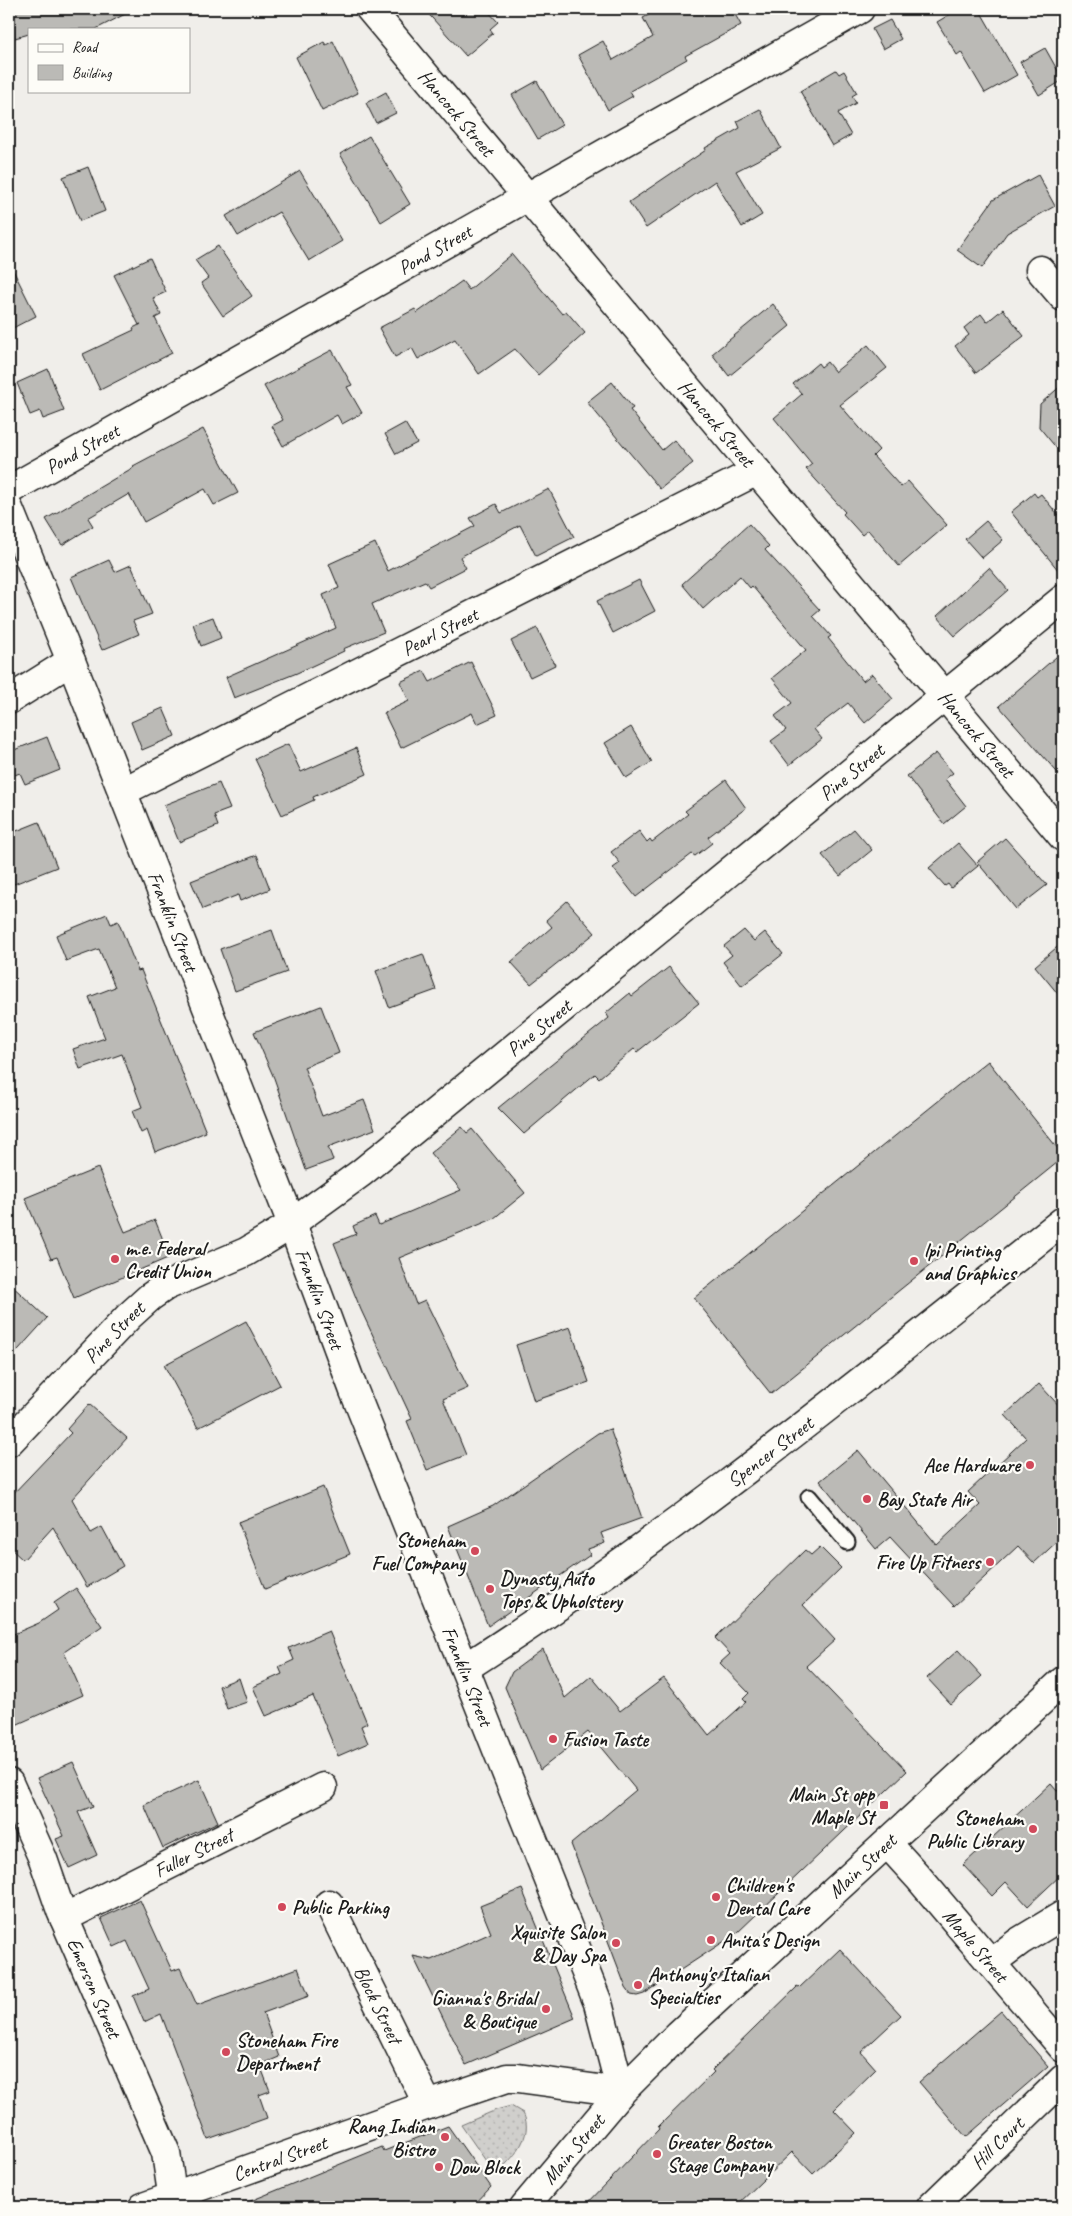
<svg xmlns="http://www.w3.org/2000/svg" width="1072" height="2216" viewBox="0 0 1072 2216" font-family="Caveat,sans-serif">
<defs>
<pattern id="park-dots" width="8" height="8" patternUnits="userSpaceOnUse" patternTransform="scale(1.25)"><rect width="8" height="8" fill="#d0cfcc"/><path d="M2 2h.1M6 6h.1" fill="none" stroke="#b2b1af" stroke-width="1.8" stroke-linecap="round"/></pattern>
</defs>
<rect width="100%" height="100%" fill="#f0eeea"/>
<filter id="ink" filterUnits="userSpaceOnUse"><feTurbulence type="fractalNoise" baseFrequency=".02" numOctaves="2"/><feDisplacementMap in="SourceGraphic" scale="10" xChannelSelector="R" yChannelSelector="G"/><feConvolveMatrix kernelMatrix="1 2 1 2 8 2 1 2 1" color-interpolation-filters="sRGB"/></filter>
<g filter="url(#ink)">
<!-- park -->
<path fill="url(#park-dots)" stroke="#767674" d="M511,2106L523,2113C535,2136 512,2160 495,2174L461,2125L496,2110Z"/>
<!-- building -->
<g fill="#bbbab6" stroke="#1c1c1c">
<polygon points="9,9 135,9 96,29 29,29 29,34 15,38"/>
<polygon points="424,9 486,9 498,22 490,29 493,33 466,56"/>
<polygon points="660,9 732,9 741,25 685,56 687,59 630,91 633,96 608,110 578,55 603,41 613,60 653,37 643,18"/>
<polygon points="959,9 979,9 1017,75 985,93 961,52 957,55 937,22"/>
<polygon points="890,20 901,39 883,49 872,29"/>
<polygon points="333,41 358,93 322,111 296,57 324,42 326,45"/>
<polygon points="1045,48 1063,80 1039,95 1020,62"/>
<polygon points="836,70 839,74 844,71 857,93 852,96 856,103 838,113 851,135 832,146 800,91"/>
<polygon points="537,81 562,125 538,139 512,95"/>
<polygon points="386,92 396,113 376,123 366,103"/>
<polygon points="760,109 781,148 736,171 762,215 742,227 715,181 646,228 629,202 706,150 705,148 740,128 737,121"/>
<polygon points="369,136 410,204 381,222 340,154"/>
<polygon points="88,167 105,211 80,221 63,177"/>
<polygon points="300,171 342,241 309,261 279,212 238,236 226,216"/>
<polygon points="1038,175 1055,206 1007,233 982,268 957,250 993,200"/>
<polygon points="218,246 252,296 223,316 201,283 208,278 195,260"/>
<polygon points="512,254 562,314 566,311 585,333 538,375 515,349 479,374 455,339 418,359 412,348 395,357 379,328 415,309 417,313 462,281 469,290"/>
<polygon points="150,258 166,292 153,298 161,315 155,318 172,353 100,390 83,354 134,330 133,328 141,324 139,325 114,275"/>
<polygon points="9,262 36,316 9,330"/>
<polygon points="773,304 790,326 729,376 712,354"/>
<polygon points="1003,309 1024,336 976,373 955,346 969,335 964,328 981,314 987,322"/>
<polygon points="868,345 887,368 840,405 879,450 873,456 901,487 908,481 947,525 899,566 868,530 862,535 843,514 845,512 806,469 812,464 774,418 802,394 793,384 818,363 821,367 827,362 835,372"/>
<polygon points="332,350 352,385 347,387 362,413 342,424 337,415 283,446 272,426 283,420 264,386"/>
<polygon points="48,369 64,411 43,419 40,411 30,415 17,383"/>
<polygon points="612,382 633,408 630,410 662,450 674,440 693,463 660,489 587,402"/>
<polygon points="1063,384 1063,456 1039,427 1040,404"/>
<polygon points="405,423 417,443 396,454 385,434"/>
<polygon points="203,429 238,493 214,505 205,489 144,522 129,494 88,518 93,526 62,545 46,519 134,467 133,466"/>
<polygon points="549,489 574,537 536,556 520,525 460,557 466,568 429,587 425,581 372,604 384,632 343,649 344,651 297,673 234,698 226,677 336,628 323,595 339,588 329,564 375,543 388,571 475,526 470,518 496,504 501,513"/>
<polygon points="1034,493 1037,497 1041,494 1063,521 1063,576 1011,512"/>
<polygon points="986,521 1003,540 982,558 965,539"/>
<polygon points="749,524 769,546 765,550 820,610 813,616 831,636 828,638 863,681 872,674 893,699 865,723 848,703 814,729 822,739 789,765 771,741 786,730 775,716 792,703 772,678 806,650 752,586 750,588 740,576 703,609 682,584"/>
<polygon points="109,560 115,572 131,565 152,614 133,621 139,634 102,650 71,577"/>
<polygon points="989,568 1008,590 955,636 937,616"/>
<polygon points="639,580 655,611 613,633 597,601"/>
<polygon points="213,617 221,638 201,646 193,624"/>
<polygon points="537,628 555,665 530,677 511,641"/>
<polygon points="1063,651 1063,779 999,706"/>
<polygon points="471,662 497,715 477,724 472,713 401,748 384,713 409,701 400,682 424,671 430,682"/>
<polygon points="163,708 175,736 142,750 131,722"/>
<polygon points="631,727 652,762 626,778 605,743"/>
<polygon points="47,737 60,770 25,784 20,773 9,777 9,752"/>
<polygon points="288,744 301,772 356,748 367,774 313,797 314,800 282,815 255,759"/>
<polygon points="936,753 953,773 945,779 966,806 944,824 907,776"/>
<polygon points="726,780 746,808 708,837 712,843 695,856 692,854 636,897 613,868 620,863 611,852 639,831 647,842 650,839 652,842 688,814 685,811"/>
<polygon points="219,783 230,809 214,815 218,826 179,842 164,805"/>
<polygon points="39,822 57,867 9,886 9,834"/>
<polygon points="854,829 872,850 840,876 822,855"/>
<polygon points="1005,838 1047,885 1016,909 977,862"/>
<polygon points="958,843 978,866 951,888 948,884 945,886 929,868"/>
<polygon points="257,855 270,889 240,901 238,895 203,909 191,881"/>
<polygon points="567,901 595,933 531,984 511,962 552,927 546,920"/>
<polygon points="107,914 111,924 118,921 138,971 141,970 206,1132 155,1152 147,1130 141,1133 132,1111 142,1107 122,1054 80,1069 73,1049 105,1038 89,997 115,987 99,949 66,961 56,935"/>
<polygon points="272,930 287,972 235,991 220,949"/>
<polygon points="744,930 754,941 765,932 783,954 742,986 723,962 732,955 724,946"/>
<polygon points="1063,942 1063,1000 1035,966"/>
<polygon points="423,954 436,990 389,1007 376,971"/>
<polygon points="669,967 699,1003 637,1052 634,1049 599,1078 595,1074 524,1134 498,1108 609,1018 606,1013 630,993 632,996"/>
<polygon points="321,1006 339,1053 304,1067 322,1116 364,1100 375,1129 328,1147 333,1160 306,1170 274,1078 254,1032"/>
<polygon points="988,1061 1063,1155 1063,1158 771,1394 694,1298"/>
<polygon points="462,1127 467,1133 472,1129 525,1193 493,1219 399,1258 416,1304 425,1300 468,1388 443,1399 466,1455 427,1470 407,1421 412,1419 361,1310 334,1243 356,1234 353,1226 375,1216 379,1225 461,1190 430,1153"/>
<polygon points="98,1168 125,1232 155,1220 170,1257 74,1298 57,1257 51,1259 25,1198"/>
<polygon points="9,1283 47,1318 9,1360"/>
<polygon points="246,1321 280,1385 198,1428 164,1365"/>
<polygon points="570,1327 589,1382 534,1401 516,1345"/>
<polygon points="1039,1384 1063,1410 1063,1536 1034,1563 1018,1546 954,1606 890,1537 876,1549 820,1481 858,1450 937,1545 980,1505 968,1492 1026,1438 1005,1415"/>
<polygon points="89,1404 127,1438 72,1499 91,1533 102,1527 123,1566 87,1587 53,1527 23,1560 9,1547 9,1498 71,1433 67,1429"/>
<polygon points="610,1429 642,1518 601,1533 605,1543 588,1549 590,1555 488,1626 448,1526 493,1506 598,1433"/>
<polygon points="323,1487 350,1554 265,1589 238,1522"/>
<polygon points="820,1547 841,1568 803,1605 835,1640 806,1666 907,1771 737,1933 644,1994 637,1996 631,1995 626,1988 571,1844 636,1790 588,1732 540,1770 505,1687 512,1672 543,1649 565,1698 591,1676 620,1711 664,1678 709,1735 746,1702 743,1699 749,1693 720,1663 730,1654 715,1638 805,1550 811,1555"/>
<polygon points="76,1588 102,1626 64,1652 83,1695 9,1728 9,1636 39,1623 58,1610 54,1603"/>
<polygon points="329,1631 367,1723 361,1726 368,1743 338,1756 313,1696 266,1716 253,1687 282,1674 279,1667 294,1660 289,1648"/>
<polygon points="958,1650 982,1676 951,1704 927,1678"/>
<polygon points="239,1678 247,1702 227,1709 219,1686"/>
<polygon points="73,1762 93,1806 78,1812 97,1855 69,1868 56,1839 64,1836 37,1778"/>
<polygon points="199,1780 218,1822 163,1848 144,1805"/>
<polygon points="1051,1783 1063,1797 1063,1873 1028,1906 1006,1882 992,1896 963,1865"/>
<polygon points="522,1889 575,2018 466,2065 413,1956 431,1960 491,1933 480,1906"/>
<polygon points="140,1900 172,1971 180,1968 197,2005 298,1968 309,1996 263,2013 279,2057 260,2065 270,2091 259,2095 267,2118 208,2139 161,2014 144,2022 133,1996 149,1989 127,1941 114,1947 101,1918"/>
<polygon points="840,1949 901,2015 861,2052 876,2069 834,2110 856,2133 813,2174 792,2152 735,2207 584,2207 659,2129 658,2127 714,2072 712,2070 797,1987 799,1988"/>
<polygon points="1001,2011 1048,2066 966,2137 919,2082"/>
<polygon points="448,2126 491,2187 472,2207 236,2207 382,2147 384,2151"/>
</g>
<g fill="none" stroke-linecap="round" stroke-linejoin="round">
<!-- service casing -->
<g stroke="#1c1c1c" stroke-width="19">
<polyline id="service" points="809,1497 847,1542"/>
</g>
<!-- minor casing -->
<g stroke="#1c1c1c" stroke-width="31">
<g id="minor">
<path id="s1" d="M370,9L1063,837"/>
<polyline points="1040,270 1063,297"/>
<polyline points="9,700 71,661"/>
<path id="s2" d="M122,792L757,471"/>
<path id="s3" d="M9,1442L129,1316L150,1297L166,1286L246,1252L281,1231L361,1173L1063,599"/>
<path id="s4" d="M465,1668C675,1534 868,1375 1063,1221"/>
<path id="s5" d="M9,1783L43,1859L61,1911L166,2153L174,2207"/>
<path id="s6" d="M329,1904L428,2105"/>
<path id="s7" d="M64,1918L323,1787"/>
<polyline points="992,1962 1020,1941 1063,1915"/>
<path id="s8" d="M931,2207L1063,2079"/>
</g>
</g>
<!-- tertiary casing -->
<g stroke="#1c1c1c" stroke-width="31">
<g id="tertiary">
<path id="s9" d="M9,490L860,9"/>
<path id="s10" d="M888,1844L918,1877L1063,2048"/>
<path id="s11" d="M143,2207L428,2105L507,2078H518L621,2092"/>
</g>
</g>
<!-- secondary casing -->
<g stroke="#1c1c1c" stroke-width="31">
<g id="secondary">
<path id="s12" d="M9,509L71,661L292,1224L354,1391L598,2003L621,2092"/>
</g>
</g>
<!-- primary casing -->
<g stroke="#1c1c1c" stroke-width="31">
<g id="primary">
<path id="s13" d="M524,2207L621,2092L679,2034L1063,1681"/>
</g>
</g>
<!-- service -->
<use href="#service" stroke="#fdfcf7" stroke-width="15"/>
<!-- minor -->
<use href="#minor" stroke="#fdfcf7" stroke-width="28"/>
<!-- tertiary -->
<use href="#tertiary" stroke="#fdfcf7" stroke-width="28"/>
<!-- secondary -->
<use href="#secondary" stroke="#fdfcf7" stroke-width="28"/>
<!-- primary -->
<use href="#primary" stroke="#fdfcf7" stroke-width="28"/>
</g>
</g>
<!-- markers -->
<g fill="#d1495b" stroke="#fdfcf7" stroke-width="2">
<circle cx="115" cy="1259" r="5"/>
<circle cx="914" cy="1261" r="5"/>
<circle cx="1030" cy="1465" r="5"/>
<circle cx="867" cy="1499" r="5"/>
<circle cx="475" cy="1551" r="5"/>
<circle cx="990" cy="1562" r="5"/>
<circle cx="490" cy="1589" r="5"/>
<circle cx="553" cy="1739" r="5"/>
<rect x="879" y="1800" width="10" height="10" rx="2.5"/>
<circle cx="1033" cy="1829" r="5"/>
<circle cx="716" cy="1897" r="5"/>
<circle cx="282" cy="1907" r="5"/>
<circle cx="711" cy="1940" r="5"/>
<circle cx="616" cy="1943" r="5"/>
<circle cx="638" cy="1985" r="5"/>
<circle cx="546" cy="2009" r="5"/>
<circle cx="226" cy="2052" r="5"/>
<circle cx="445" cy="2137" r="5"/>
<circle cx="657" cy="2154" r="5"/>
<circle cx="439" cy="2167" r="5"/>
</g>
<g text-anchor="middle" stroke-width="4.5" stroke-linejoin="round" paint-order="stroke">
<!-- street labels -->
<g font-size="20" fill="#1c1c1c" stroke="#fdfcf7">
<text dy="7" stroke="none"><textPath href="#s1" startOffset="135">Hancock Street</textPath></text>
<text dy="7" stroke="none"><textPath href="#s9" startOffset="489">Pond Street</textPath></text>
<text dy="7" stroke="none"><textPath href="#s1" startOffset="540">Hancock Street</textPath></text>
<text dy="7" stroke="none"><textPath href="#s9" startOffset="84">Pond Street</textPath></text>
<text dy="7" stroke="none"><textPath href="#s2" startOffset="356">Pearl Street</textPath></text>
<text dy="7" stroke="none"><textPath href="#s1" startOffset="945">Hancock Street</textPath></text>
<text dy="7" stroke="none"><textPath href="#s3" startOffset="1082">Pine Street</textPath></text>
<text dy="7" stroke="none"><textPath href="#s12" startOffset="444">Franklin Street</textPath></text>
<text dy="7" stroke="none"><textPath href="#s3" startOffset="678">Pine Street</textPath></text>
<text dy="7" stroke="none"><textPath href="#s12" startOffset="849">Franklin Street</textPath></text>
<text dy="7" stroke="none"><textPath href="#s3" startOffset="152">Pine Street</textPath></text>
<text dy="7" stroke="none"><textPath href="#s4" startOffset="374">Spencer Street</textPath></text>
<text dy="7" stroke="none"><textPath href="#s12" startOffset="1254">Franklin Street</textPath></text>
<text dy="7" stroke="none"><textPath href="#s7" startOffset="145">Fuller Street</textPath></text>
<text dy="7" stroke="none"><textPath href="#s13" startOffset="481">Main Street</textPath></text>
<text dy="7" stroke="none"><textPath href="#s10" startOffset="134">Maple Street</textPath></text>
<text dy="7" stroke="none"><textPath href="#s5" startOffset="222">Emerson Street</textPath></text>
<text dy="7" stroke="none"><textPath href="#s6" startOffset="112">Block Street</textPath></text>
<text dy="7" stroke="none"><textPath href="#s8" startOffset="92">Hill Court</textPath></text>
<text dy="7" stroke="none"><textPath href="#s13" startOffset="76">Main Street</textPath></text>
<text dy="7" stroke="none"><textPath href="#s11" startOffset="145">Central Street</textPath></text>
</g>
<!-- poi labels -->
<g font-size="20" font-weight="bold" fill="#1c1c1c" stroke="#fdfcf7" text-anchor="start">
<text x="125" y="1255">m.e. Federal<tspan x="125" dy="23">Credit Union</tspan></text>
<text x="924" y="1257">lpi Printing<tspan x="924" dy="23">and Graphics</tspan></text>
<text x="1020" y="1472" text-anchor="end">Ace Hardware</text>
<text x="877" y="1506">Bay State Air</text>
<text x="465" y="1547" text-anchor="end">Stoneham<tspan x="465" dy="23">Fuel Company</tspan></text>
<text x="980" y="1569" text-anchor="end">Fire Up Fitness</text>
<text x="500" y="1585">Dynasty Auto<tspan x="500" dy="23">Tops &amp; Upholstery</tspan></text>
<text x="563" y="1746">Fusion Taste</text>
<text x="874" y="1801" text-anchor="end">Main St opp<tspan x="874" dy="23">Maple St</tspan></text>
<text x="1023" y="1825" text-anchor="end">Stoneham<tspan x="1023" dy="23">Public Library</tspan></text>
<text x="726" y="1892">Children's<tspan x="726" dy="23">Dental Care</tspan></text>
<text x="292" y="1914">Public Parking</text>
<text x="606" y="1939" text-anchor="end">Xquisite Salon<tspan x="606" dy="23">&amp; Day Spa</tspan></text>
<text x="721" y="1947">Anita's Design</text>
<text x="648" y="1981">Anthony's Italian<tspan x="648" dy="23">Specialties</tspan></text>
<text x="536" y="2005" text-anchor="end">Gianna's Bridal<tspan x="536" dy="23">&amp; Boutique</tspan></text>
<text x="236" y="2047">Stoneham Fire<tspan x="236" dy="23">Department</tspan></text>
<text x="435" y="2133" text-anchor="end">Rang Indian<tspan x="435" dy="23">Bistro</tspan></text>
<text x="667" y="2149">Greater Boston<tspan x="667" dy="23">Stage Company</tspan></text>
<text x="449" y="2174">Dow Block</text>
</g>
</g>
<!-- margin -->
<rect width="1072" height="2216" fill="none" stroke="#fdfcf7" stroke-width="30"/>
<rect x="15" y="15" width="1042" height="2186" fill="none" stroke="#1c1c1c" stroke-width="2" filter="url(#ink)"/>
<!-- legend -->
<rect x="28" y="28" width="162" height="65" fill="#fdfcf7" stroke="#a3a29f"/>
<rect x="38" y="44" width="25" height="8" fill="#fdfcf7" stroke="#a3a29f"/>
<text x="72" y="52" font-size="15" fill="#1c1c1c">Road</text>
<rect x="38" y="65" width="25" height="15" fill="#bbbab6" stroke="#a3a29f"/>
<text x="72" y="78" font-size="15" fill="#1c1c1c">Building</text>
</svg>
